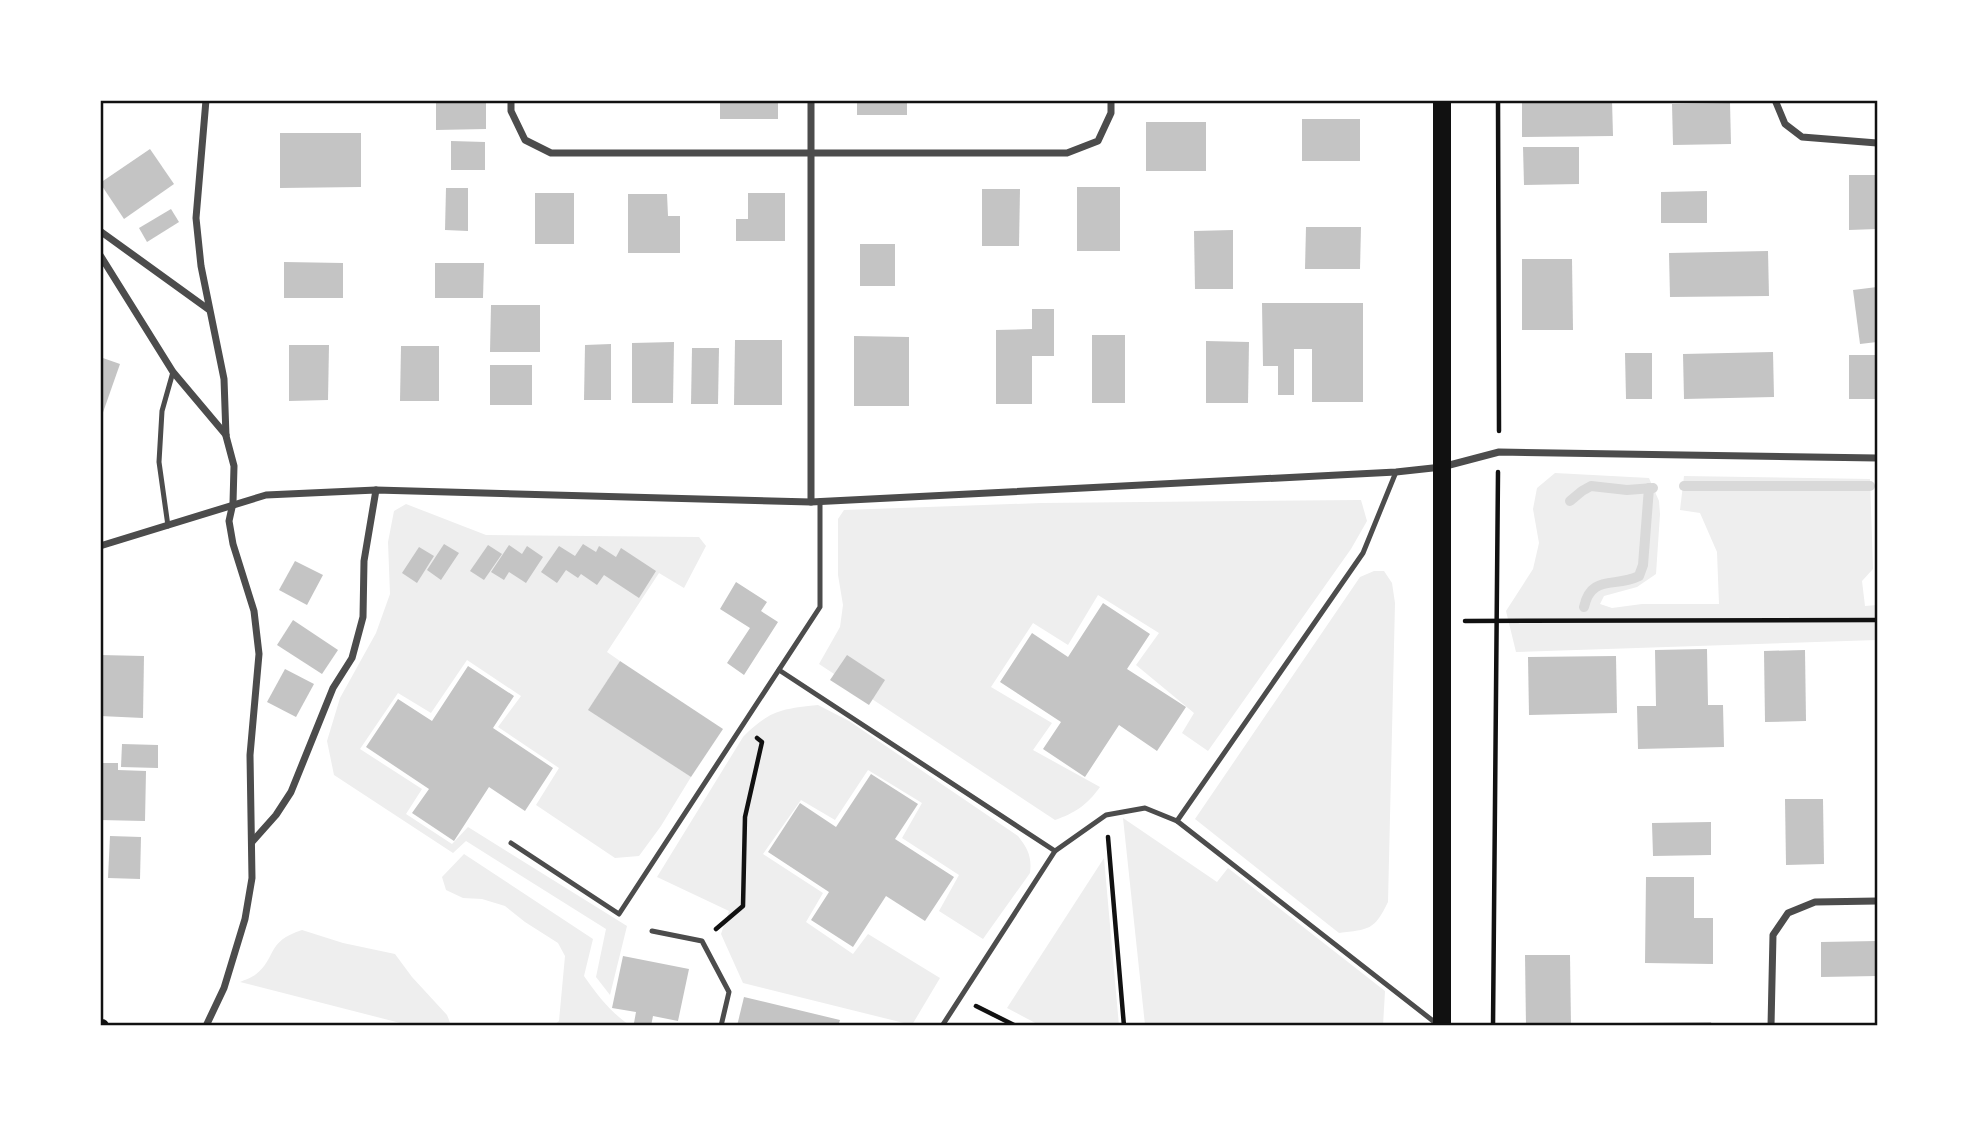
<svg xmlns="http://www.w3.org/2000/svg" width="1977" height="1126" viewBox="0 0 1977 1126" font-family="Ubuntu,sans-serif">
<rect width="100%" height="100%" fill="#fff"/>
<!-- green -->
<g fill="#eee">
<polygon points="1555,473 1649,478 1659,501 1660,514 1656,574 1637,587 1604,596 1600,604 1612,608 1642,604 1719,604 1717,552 1700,513 1680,510 1684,476 1870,479 1873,569 1862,581 1865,606 1877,605 1877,640 1516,652 1506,611 1533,569 1539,543 1533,509 1537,488"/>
<path d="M1361,500L1367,521L1351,549L1208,751L1182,733L1194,713L1136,665L1159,633L1098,595L1068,645L1033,623L991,687L1052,723L1033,750L1100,787C1087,805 1075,813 1055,820L819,664L840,627L843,605L838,575V519L844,510L1041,503Z"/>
<polygon points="406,504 486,535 699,537 706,546 684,588 659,573 607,652 620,661 589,709 691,777 661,826 639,856 615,858 536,805 559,768 498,727 521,696 467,660 431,713 398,693 360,749 422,789 406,814 452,844 468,827 627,926 610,995 596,977 606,929 466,841 453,853 334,775 327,741 340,698 376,633 390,594 388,542 394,511"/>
<path d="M1374,571H1384L1392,583L1395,603L1388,902C1374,931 1369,929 1339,933L1195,819L1360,577Z"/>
<path d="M818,705L849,721L1018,836C1028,849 1032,857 1030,873L983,939L939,911L959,875L902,838L922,803L868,770L835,820L801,800L763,854L823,893L806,922L853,954L868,934L940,978L912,1025L743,983L721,934L729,911L657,877L743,737C770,710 781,709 818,705Z"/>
<polygon points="1123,818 1217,882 1228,868 1385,991 1383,1026 1145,1025"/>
<path d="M464,854L593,939L584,976C598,996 611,1013 631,1026H553L559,1021L565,956L558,943L525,922L505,906L482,899L463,898L446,890L442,877Z"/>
<polygon points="1104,858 1119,1026 1041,1026 1007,1008"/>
<path d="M302,930L343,943L395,954L412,977L447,1015L451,1025L412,1026L240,982C244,980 251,978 255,975C278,957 265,942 302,930Z"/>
</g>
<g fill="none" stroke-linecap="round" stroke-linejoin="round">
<!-- stream -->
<g stroke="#d9d9d9" stroke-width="10">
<polyline points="1684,486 1870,486"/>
<polyline points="1570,501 1582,491 1591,486 1627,490 1653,488"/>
<path d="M1584,607C1591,574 1615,588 1639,576L1643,565L1649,488"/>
</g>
</g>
<!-- building -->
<g fill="#c4c4c4">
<polygon points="436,100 486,100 486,129 436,130"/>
<rect x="720" y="100" width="58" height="19"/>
<rect x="857" y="100" width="50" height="15"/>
<polygon points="1522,100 1612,100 1613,136 1522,137"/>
<polygon points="1730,103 1731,144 1673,145 1672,104"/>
<rect x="1302" y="119" width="58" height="42"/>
<rect x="1146" y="122" width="60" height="49"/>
<polygon points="280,133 361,133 361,187 280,188"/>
<polygon points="451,141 485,142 485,170 451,170"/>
<polygon points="1523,147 1579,147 1579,184 1524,185"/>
<polygon points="150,149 174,184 124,219 100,183"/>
<polygon points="1849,175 1877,175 1877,229 1849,230"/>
<rect x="1077" y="187" width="43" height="64"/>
<polygon points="446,188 468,188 468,231 445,230"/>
<polygon points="982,189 1020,189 1019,246 982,246"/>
<polygon points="1707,191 1707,223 1661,223 1661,192"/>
<rect x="535" y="193" width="39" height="51"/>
<polygon points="748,193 785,193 785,241 736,241 736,219 748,219"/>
<polygon points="628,194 667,194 668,216 680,216 680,253 628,253"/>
<polygon points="171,209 179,222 147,242 139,228"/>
<polygon points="1306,227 1361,227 1360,269 1305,269"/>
<polygon points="1233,230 1233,289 1195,289 1194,231"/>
<rect x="860" y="244" width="35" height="42"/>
<polygon points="1768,251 1769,296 1670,297 1669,253"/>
<polygon points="1522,259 1572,259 1573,330 1522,330"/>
<polygon points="284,262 343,263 343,298 284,298"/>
<polygon points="435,263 484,263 483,298 435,298"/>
<polygon points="1877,287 1877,342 1860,344 1853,290"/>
<polygon points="1262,303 1363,303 1363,402 1312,402 1312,349 1294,349 1294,395 1278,395 1278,366 1263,366"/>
<polygon points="491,305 540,305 540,352 490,352"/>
<polygon points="1032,309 1054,309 1054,356 1032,356 1032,404 996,404 996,330 1032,329"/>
<rect x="1092" y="335" width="33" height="68"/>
<polygon points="854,336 909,337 909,406 854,406"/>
<polygon points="735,340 782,340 782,405 734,405"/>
<polygon points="1206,341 1249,342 1248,403 1206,403"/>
<polygon points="674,342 673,403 632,403 632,343"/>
<polygon points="611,344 611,400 584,400 585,345"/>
<polygon points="289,345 329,345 328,400 289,401"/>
<polygon points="401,346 439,346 439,401 400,401"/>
<polygon points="692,348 719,348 718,404 691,404"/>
<polygon points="1773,352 1774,397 1684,399 1683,354"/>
<polygon points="1625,353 1652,353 1652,399 1626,399"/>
<rect x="1849" y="355" width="28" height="44"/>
<polygon points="100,357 120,364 100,421"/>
<rect x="490" y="365" width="42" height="40"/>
<polygon points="444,544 459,553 441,580 427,570"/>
<polygon points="583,544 596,552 599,546 616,557 621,548 656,571 639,598 604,575 597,585 581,574 578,578 566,570 557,583 541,572 559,546 575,556"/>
<polygon points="488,545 502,554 484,580 470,571"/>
<polygon points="509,545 522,554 527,546 543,557 526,583 509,572 504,580 491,572"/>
<polygon points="419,547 434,556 417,583 402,573"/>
<polygon points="295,561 323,575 307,605 279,590"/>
<polygon points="736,582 767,602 761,611 778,622 744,675 727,663 750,628 720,609"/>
<polygon points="1103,603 1150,634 1127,669 1186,707 1157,751 1119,725 1085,777 1043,749 1061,722 1000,682 1032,633 1068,657"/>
<polygon points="293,620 338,650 322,674 277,645"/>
<polygon points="1707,649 1708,705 1723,705 1724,747 1638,749 1637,706 1656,706 1655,650"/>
<polygon points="1805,650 1806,721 1765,722 1764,651"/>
<polygon points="100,655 144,656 143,718 100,716"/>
<polygon points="847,655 885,680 869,705 830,680"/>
<polygon points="1616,656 1617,713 1529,715 1528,657"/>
<polygon points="620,661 723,729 691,777 588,710"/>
<polygon points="468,666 514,696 493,728 553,768 525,811 489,787 454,841 412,813 429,789 366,747 398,699 432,721"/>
<polygon points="285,669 314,684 296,717 267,702"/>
<polygon points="122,744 158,745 158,768 121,767"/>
<polygon points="100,763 118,763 118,770 146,771 145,821 100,820"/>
<polygon points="871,774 918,804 895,839 954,877 925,921 886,896 853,947 811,920 829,892 768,852 800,803 836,827"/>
<polygon points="1785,799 1823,799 1824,864 1786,865"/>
<polygon points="1711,822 1711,855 1653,856 1652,823"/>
<polygon points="110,836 141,837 140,879 108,878"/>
<polygon points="1646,877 1694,877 1694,918 1713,918 1713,964 1645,963"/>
<polygon points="1877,941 1877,976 1821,977 1821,942"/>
<polygon points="1525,955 1570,955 1571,1026 1526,1026"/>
<polygon points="623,956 689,969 678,1021 653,1016 651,1026 634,1023 636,1012 612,1008"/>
<polygon points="744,997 840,1020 838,1026 737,1026"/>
<polygon points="1711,1022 1712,1026 1629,1026 1629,1023"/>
</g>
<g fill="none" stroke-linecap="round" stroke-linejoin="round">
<!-- path -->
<g stroke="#111" stroke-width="4.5">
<polyline points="1498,100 1499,431"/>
<polyline points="1465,621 1877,620"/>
<polyline points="1108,837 1124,1026"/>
<polyline points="716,929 743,906 745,817 762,742 757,738"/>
<polyline points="976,1006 1016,1026"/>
<polyline points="1493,1026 1498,472"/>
</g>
<!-- service -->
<g stroke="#4c4c4c" stroke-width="5">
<polyline points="1396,472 1363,553 1177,821 1437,1024"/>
<polyline points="168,526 159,462 162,411 173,372"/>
<polyline points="779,670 1055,851 942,1026"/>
<polyline points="511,843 619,914 820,607 820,501"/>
<polyline points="1055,851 1106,815 1145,808 1177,821"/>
<polyline points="652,931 702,941 729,992 721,1026"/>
</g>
<!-- minor -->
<g stroke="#4c4c4c" stroke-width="7">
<polyline points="206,100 196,218 201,266 224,379 226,436 234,466 233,503 229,521 233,544 254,611 259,654 250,755 252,878 245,919 224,988 206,1026"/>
<polyline points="511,100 511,111 525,140 551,153 1067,153 1098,141 1111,113 1111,100"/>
<polyline points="811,100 811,502"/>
<polyline points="1775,100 1785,124 1802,137 1877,143"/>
<polyline points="100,231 208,309"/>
<polyline points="100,255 173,372 226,435"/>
<polyline points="100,546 266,495 376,490 811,502 1396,472 1442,467 1499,452 1877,458"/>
<polyline points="252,842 276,815 291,792 333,688 352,658 363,617 364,561 376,490"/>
<polyline points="1771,1026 1773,935 1788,913 1815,902 1877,901"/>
</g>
<!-- secondary -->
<polyline stroke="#111" stroke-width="14" points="100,1026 102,1026"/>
<!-- primary -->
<polyline stroke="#111" stroke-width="18" points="1442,1026 1442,100"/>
</g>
<!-- border -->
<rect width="1977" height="1126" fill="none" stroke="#ffffff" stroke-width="203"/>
<rect x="102" y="102" width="1774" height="922" fill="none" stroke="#111" stroke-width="2.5"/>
</svg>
